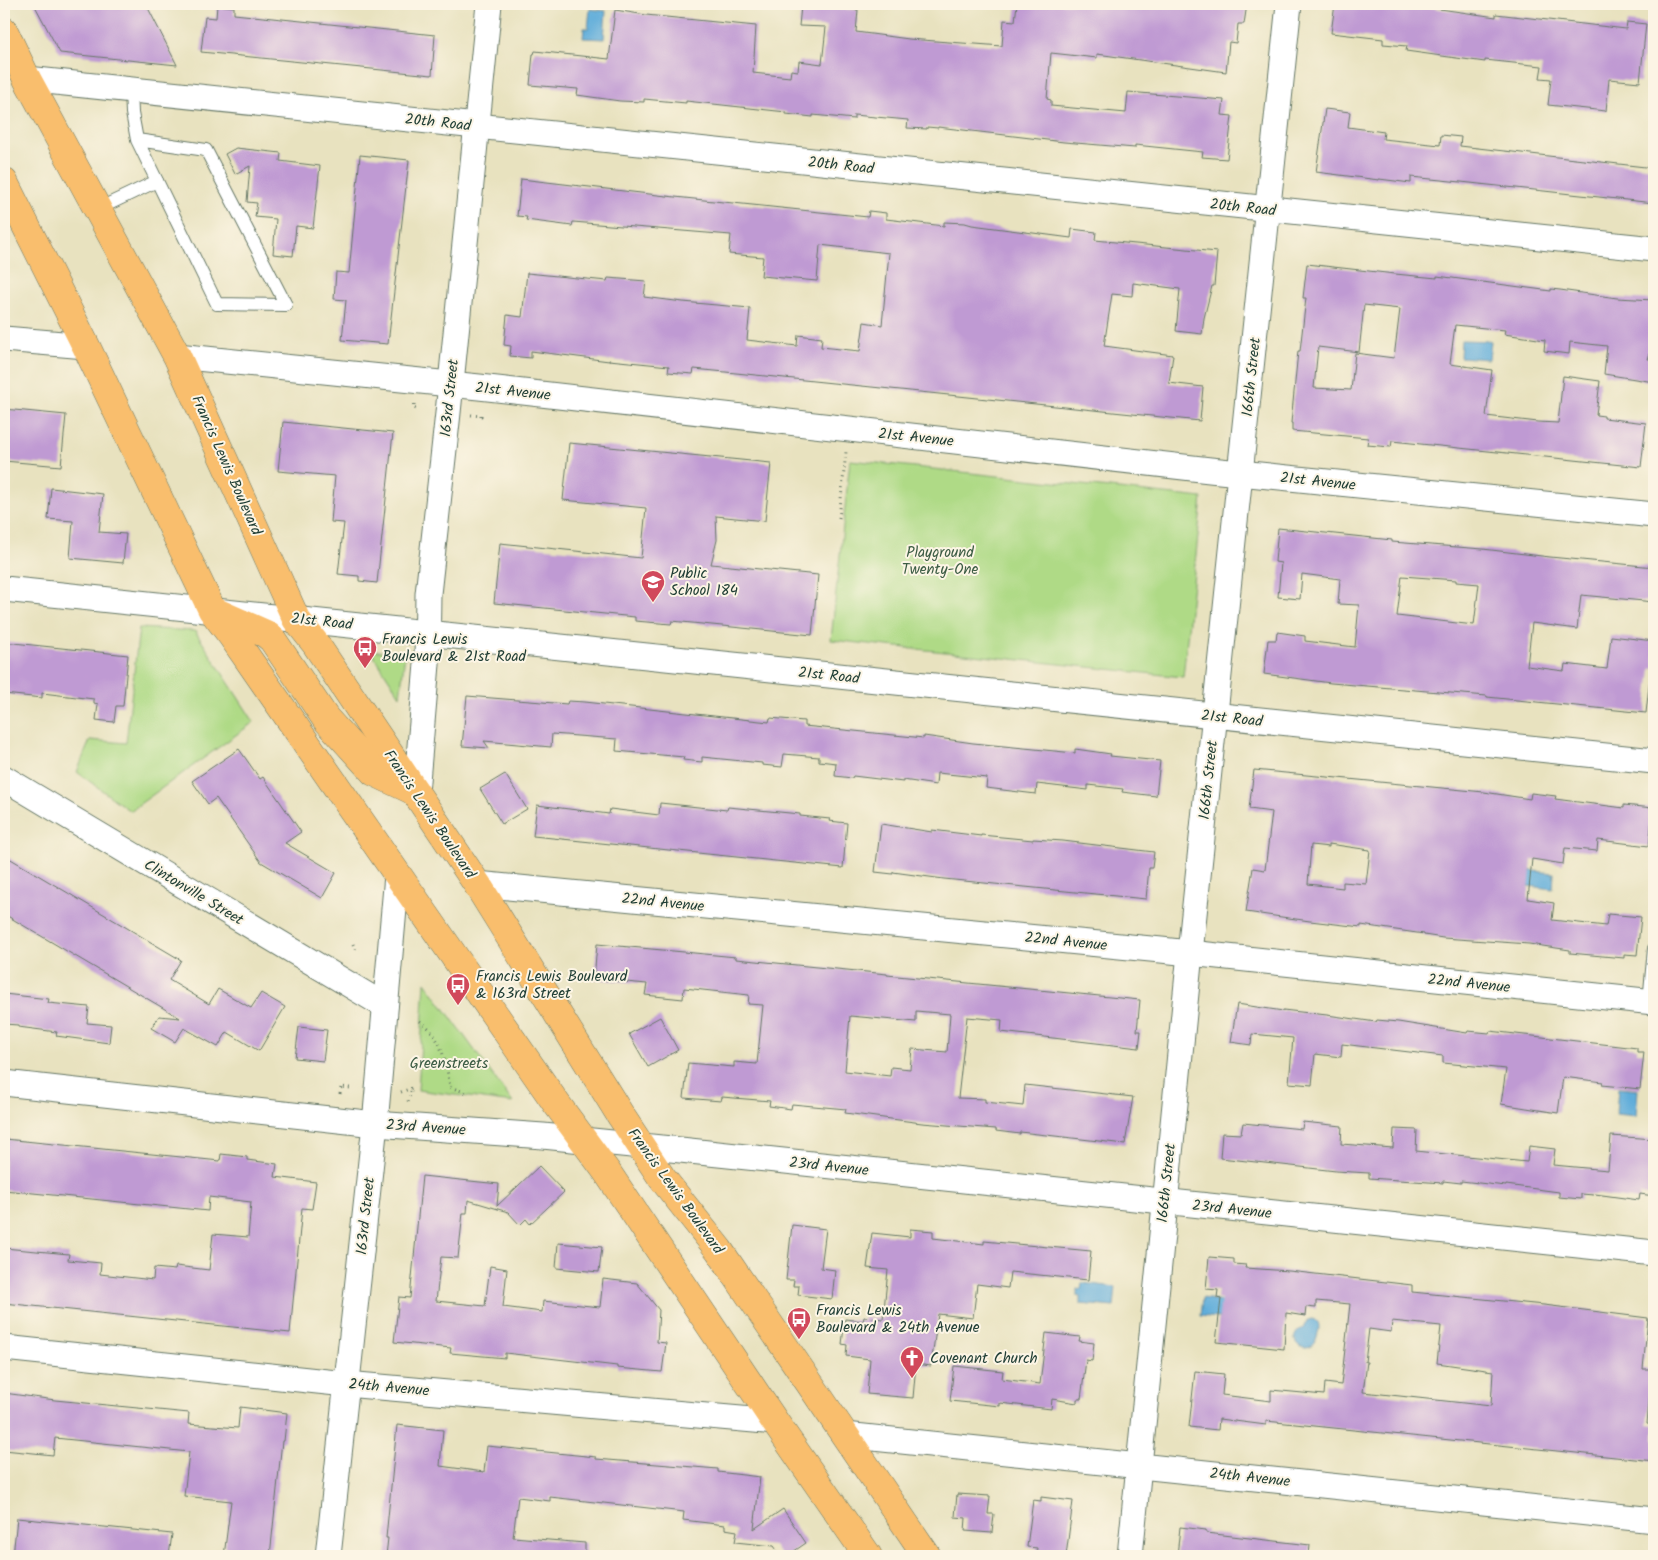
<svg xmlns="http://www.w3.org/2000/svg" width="1658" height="1560" viewBox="0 0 1658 1560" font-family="Kalam,sans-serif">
<rect width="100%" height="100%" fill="#fcf5e5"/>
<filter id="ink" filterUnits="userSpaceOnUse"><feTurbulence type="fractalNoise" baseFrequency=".02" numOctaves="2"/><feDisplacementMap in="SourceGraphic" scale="10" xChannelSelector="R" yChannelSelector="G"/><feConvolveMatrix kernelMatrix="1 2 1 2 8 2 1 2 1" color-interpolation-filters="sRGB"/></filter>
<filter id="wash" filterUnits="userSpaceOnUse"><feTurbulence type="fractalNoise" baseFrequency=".0096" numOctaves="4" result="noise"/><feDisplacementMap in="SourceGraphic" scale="20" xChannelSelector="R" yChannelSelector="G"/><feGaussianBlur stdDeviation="1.12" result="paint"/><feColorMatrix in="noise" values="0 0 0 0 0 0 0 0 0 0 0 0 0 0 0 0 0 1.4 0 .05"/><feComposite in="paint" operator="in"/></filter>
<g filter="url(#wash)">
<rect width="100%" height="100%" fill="#e8e2bf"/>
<!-- green -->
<g fill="#afda86" stroke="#678c5d">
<polygon points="850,460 1202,498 1183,677 831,640"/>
<polygon points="139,628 195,631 254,722 130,811 77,772 90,740 126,743"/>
<polygon points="370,650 405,654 400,696"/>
<polygon points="425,982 513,1103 418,1090"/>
</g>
<!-- water -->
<g fill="#61adda" stroke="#407587">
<polygon points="590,9 606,11 604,39 583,38 584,28 588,28"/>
<polygon points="1461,340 1491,341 1489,359 1460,357"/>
<polygon points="1523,870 1554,873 1553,889 1521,885"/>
<polygon points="1618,1088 1638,1090 1636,1116 1616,1114"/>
<polygon points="1082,1283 1116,1287 1114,1307 1080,1304 1080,1297 1077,1296 1077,1289 1081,1289"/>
<polygon points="1202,1298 1230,1302 1228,1319 1200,1316"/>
<path d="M1313,1319C1319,1323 1320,1326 1318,1333C1312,1364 1280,1339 1303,1328C1305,1322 1307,1320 1313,1319Z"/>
</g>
<g id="blocks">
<!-- building -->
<g fill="#bf9ad3" fill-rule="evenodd">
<polygon points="34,4 146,4 177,65 60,53"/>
<polygon points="1017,4 1247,4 1244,24 1238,24 1236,43 1229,42 1226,72 1097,54 1097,58 1051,53 1047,99 1051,100 1051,106 1126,113 1128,92 1224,100 1222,115 1232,116 1227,159 1202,157 1203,152 1135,145 1135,148 1064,142 938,127 938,128 927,127 927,129 907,128 908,120 854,115 854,119 813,115 813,117 786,114 786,112 686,101 686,103 644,99 644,102 620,101 577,95 578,89 530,85 533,54 534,54 535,51 609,59 615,10 646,15 756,26 753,73 790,77 791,70 798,71 799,61 822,64 826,27 799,26 801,6 858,10 856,32 909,39 1002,46 1004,20 1015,21"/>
<polygon points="1335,4 1391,4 1412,5 1496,17 1496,14 1626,29 1627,22 1646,24 1640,82 1609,79 1606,111 1548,105 1551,79 1540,78 1542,66 1485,60 1485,62 1406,51 1407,46 1383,44 1383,39 1331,33"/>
<polygon points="217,5 234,7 234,14 435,35 432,75 201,52 205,17 216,18"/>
<polygon points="1325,109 1350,112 1348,127 1384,132 1383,139 1440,145 1441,135 1461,137 1460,146 1654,168 1654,203 1461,182 1411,177 1411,183 1379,179 1379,180 1316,172"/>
<polygon points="236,148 281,153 280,161 320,166 313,228 296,226 293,256 273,254 276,219 255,217 257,203 247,202 250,166 235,174 225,154"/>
<polygon points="360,155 409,160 388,344 342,340 346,300 334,299 336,272 349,273"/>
<polygon points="521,179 675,197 868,217 869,211 886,213 886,219 944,226 944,222 965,223 972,225 1071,238 1072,229 1096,232 1095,240 1217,252 1214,286 1212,286 1204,318 1202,334 1176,331 1180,289 1133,283 1132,296 1112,294 1104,346 1173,355 1169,383 1203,387 1200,421 736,373 694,369 693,374 668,372 669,366 609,360 609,361 531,351 531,358 510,356 511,346 504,345 507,315 522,317 527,273 607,281 608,278 646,281 644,297 683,302 750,308 747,340 797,346 798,335 822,338 821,347 860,351 864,322 882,325 889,253 820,245 817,281 761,276 763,257 729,254 731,235 573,222 572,226 526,220 527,217 517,216"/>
<path d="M1307,264L1395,274L1437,278V276L1551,291V289L1560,290L1617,298L1654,300V340L1648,359H1654V382L1604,374L1607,346L1570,342L1569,354L1544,351L1545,340L1504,334L1505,330L1455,325L1450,364L1492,370L1486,416L1538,422L1558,423L1563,376L1600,381L1596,415L1604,416V418L1646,423L1641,467L1392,441L1391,447L1367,445L1368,438L1292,431V423H1291L1298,351H1300L1306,298H1303ZM1364,305L1400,309L1394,358L1355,353L1351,390L1314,388L1318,347L1359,352Z"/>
<polygon points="4,409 66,415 61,466 4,461"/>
<polygon points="283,422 393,433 377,583 359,581 359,576 338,574 344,523 331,522 335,476 278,471"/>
<polygon points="569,443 771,463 765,521 716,516 717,540 711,564 818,575 812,635 672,621 671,624 635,621 635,617 494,603 500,543 641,558 646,508 563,500"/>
<polygon points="51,488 103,494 99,532 126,534 123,563 70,558 73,521 48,519"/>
<path d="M1278,528L1392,540V542L1483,549L1550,557L1654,567V602L1581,595L1577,629L1532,623L1527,666L1564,671L1565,664L1607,669L1611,636L1654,641V668H1651L1646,713L1487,697V696L1331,683L1264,674L1268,640H1276L1277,632L1305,636V641L1355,647L1359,605L1338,604L1340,579L1302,574L1300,599L1278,597L1281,563L1275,562ZM1402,576L1456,580V582L1479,584L1474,625L1397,616Z"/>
<polygon points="4,642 128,655 123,706 116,706 114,722 96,720 98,704 94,703 94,699 42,693 42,698 4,694"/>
<polygon points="467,696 567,704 568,701 585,702 769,722 770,718 804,721 804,726 924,738 924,736 973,743 1075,753 1075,749 1111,754 1110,756 1160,761 1156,796 1122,792 1123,789 1088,785 1088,790 1037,784 1036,794 986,788 987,778 937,773 936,785 903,780 903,782 853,776 852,778 835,776 836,763 819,761 819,757 784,754 782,767 762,765 762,763 702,757 702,762 683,760 684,757 616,751 617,739 552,734 551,747 484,741 489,748 462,746"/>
<polygon points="239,749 260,779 263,777 301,832 285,843 336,873 322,898 261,862 216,798 208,804 192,781"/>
<path d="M1254,770L1484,792L1530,799L1531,793L1556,796L1555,799L1624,808V805L1653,808L1649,846L1598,840L1597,851L1565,848L1563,864L1532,859L1528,899L1554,903L1552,920L1606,926L1608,914L1641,917L1637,955L1624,954V958L1570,953V950L1529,944L1443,938L1424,935V934L1361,925V927L1310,921L1246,912L1253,868L1265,870L1272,812L1249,809ZM1329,844L1370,850L1366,884L1343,882V888L1308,884L1311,845L1329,847Z"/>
<polygon points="505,774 527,809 502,824 480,789"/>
<polygon points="660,803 727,810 728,807 800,814 800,816 830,819 829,821 847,823 843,868 533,836 537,805 609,814 610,809 659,815"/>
<polygon points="881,824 932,832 932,830 981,836 981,835 1033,840 1033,839 1063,841 1154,852 1152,868 1149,868 1146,899 944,879 893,872 893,874 875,872"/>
<polygon points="4,855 181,960 169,980 209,1004 218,989 251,1008 261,993 285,1007 259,1051 227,1032 218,1047 184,1028 175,1042 151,1028 159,1016 180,1018 4,914"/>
<path d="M597,944L684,952L736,957V959L887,974V975L1140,1000L1137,1031H1141L1139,1048L1001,1032L1002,1020L967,1017L958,1098L985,1099V1102L1023,1106L1025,1085L1133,1097L1125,1144L1020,1132V1134L996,1131V1129L922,1123L845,1113L846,1109L792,1104L791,1109L769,1106L770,1101L722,1097L721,1101L684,1098L688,1063L734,1067V1062L757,1064L763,1005L748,1004L749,995L684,988L683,999L645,995L647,984L594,979ZM916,1011L950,1014L947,1052L912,1049L910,1069L891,1067L890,1076L845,1071L850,1016L916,1022Z"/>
<polygon points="4,994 49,999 48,1003 89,1007 87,1023 111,1025 109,1043 56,1036 57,1032 18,1027 18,1025 4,1024"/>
<polygon points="1237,1004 1283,1011 1283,1010 1327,1015 1376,1022 1377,1020 1398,1022 1467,1033 1468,1031 1489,1033 1490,1031 1637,1048 1637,1052 1644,1052 1640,1089 1602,1085 1603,1082 1563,1077 1558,1113 1501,1104 1506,1069 1443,1063 1443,1056 1342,1044 1341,1057 1315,1054 1312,1085 1289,1083 1293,1038 1252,1034 1251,1045 1231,1042"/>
<polygon points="660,1017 678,1050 648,1067 629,1034"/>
<polygon points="299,1027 327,1030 323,1061 295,1058"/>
<polygon points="1303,1122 1342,1126 1341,1144 1393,1148 1394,1129 1417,1130 1416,1151 1527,1162 1529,1146 1555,1149 1553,1165 1608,1170 1611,1136 1654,1139 1654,1196 1640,1194 1639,1200 1595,1194 1594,1195 1581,1194 1581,1199 1559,1197 1559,1192 1506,1185 1506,1186 1461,1181 1461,1183 1443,1181 1443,1183 1369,1178 1369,1173 1336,1171 1220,1158 1222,1133 1241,1134 1243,1123 1302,1129"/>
<polygon points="5,1139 220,1161 221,1154 247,1157 247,1160 277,1164 275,1177 316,1182 312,1209 302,1208 290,1333 4,1303 4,1248 69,1254 68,1260 101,1263 100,1274 153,1280 154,1268 175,1270 176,1266 209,1270 213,1234 248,1237 251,1202 209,1197 208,1211 4,1190"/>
<polygon points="539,1166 564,1192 530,1224 526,1219 520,1225 508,1212 468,1200 467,1213 463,1213 458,1258 441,1257 436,1301 485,1306 490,1266 507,1269 503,1307 542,1312 543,1301 600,1307 603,1279 637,1283 659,1310 657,1342 666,1343 662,1372 617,1368 617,1366 505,1353 505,1358 450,1353 451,1348 394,1342 399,1297 410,1298 422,1176 499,1184 497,1206"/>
<polygon points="792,1225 826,1229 821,1268 835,1270 832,1299 798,1295 799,1286 793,1286 794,1280 786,1280"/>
<polygon points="910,1229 933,1231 933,1238 984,1244 984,1241 1091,1251 1088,1280 1010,1272 1008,1288 977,1284 973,1318 938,1314 931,1366 916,1364 913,1398 867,1394 870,1359 846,1356 847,1345 842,1344 845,1319 863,1321 864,1317 883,1319 888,1270 867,1268 872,1233 910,1237"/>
<polygon points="558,1243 602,1247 599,1272 556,1268"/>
<path d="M1209,1257L1234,1259V1264L1246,1265L1245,1268L1289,1271L1412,1285V1292L1544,1305L1648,1318L1643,1369H1654L1652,1389H1650L1647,1424L1654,1425V1461L1266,1421V1425L1219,1419L1218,1430L1189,1427L1195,1371L1224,1374L1222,1395L1271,1401V1390L1324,1395L1325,1383L1341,1385L1350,1304L1316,1301V1308L1306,1307L1305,1316L1286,1313L1284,1349L1216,1342L1221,1299L1217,1298L1218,1290L1206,1289ZM1392,1321L1441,1326L1437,1363L1493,1371L1491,1406L1363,1392L1367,1362H1365L1369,1329L1391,1332Z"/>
<polygon points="1046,1333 1080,1337 1079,1341 1094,1343 1092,1361 1086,1360 1081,1399 1077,1399 1077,1403 1052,1399 1051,1409 1000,1403 1000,1406 950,1401 954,1366 1003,1371 1002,1379 1040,1384"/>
<polygon points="4,1393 55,1400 189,1413 188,1424 238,1428 240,1407 287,1413 284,1441 282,1441 270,1556 224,1556 231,1501 184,1496 189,1452 55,1438 53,1455 4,1450"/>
<polygon points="397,1425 443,1430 440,1466 484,1472 487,1446 596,1457 596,1459 718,1469 718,1472 760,1477 754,1529 783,1509 806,1543 787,1556 781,1556 774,1546 735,1542 737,1531 725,1529 725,1525 683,1520 684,1512 550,1497 550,1501 518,1497 513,1537 585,1543 585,1556 386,1556 388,1538 386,1538"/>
<polygon points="957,1494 990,1496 988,1514 994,1514 992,1533 965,1531 966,1518 955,1517"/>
<polygon points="1041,1497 1073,1501 1066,1556 1036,1556 1037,1548 1027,1547 1033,1500 1041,1501"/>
<polygon points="17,1518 172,1534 169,1556 13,1556"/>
<polygon points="1180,1527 1206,1530 1206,1533 1310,1545 1309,1556 1177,1556"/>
</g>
</g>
</g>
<g filter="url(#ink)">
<use href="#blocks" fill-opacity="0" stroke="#657765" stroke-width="1"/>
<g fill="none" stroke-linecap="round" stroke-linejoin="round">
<!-- lane casing -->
<g stroke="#657765" stroke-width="14">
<g id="lane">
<polyline points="131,90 132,113 137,140 217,304 286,305 206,150 137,140"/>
<polyline points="98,209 157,181"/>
<polyline points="1649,1002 1654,949"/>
</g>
</g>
<!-- street casing -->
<g stroke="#657765" stroke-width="27">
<g id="street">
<polyline points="27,79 1654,249"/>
<polyline points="4,339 86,346"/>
<polyline points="177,356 479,387 1210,470 1654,515"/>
<path d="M4,589C554,645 1104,705 1654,761"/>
<polyline points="4,778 385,1006"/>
<polyline points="416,793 427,664 428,594 448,413 489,4"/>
<polyline points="477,884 1161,950 1654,1002"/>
<polyline points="4,1083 375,1124 543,1136 671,1149 1654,1253"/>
<polyline points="4,1348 346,1384 775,1422"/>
<polyline points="845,1435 1654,1520"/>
<polyline points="328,1556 375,1124 397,875"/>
<polyline points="1130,1556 1190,953 1289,4"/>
</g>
</g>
<!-- primary casing -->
<g stroke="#657765" stroke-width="29">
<g id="primary">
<polyline points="4,31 27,79 177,356 296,619 315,643 477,884 621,1116 662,1178 719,1250 927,1556"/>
<polyline points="4,182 86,346 212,610 232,636 556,1103 607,1172 775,1422 868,1556"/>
<polyline points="214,611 266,634 272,639 326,719 374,772 414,791"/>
</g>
</g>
<!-- path -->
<g stroke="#657765" stroke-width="3" stroke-dasharray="1 4" stroke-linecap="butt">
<polyline points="414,404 414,408 418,410"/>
<polyline points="471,415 481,416 481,411"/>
<polyline points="839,518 846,452"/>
<polyline points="353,944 356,951"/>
<path d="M420,1021C442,1036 446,1063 450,1087L467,1093"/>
<polyline points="401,1092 412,1088 408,1102"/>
<polyline points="340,1094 341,1087 350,1088"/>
</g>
<!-- lane -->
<use href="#lane" stroke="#fff" stroke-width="12"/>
<!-- street -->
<use href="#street" stroke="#fff" stroke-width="25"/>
<!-- primary -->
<use href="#primary" stroke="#f9be6d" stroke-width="28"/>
</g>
</g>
<!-- icons -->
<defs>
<g id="school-pin" transform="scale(1.25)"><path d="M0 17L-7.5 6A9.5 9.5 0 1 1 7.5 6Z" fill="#d1495b" stroke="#fcf5e5"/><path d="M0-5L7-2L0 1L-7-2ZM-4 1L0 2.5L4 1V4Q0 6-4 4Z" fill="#fff"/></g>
<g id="bus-pin" transform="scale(1.25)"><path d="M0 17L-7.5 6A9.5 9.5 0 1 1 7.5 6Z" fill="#d1495b" stroke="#fcf5e5"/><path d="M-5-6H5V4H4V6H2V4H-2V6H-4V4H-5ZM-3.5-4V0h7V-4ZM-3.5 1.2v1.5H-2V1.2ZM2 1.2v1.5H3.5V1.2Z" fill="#fff"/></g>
<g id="church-pin" transform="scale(1.25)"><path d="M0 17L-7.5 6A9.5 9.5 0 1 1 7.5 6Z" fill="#d1495b" stroke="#fcf5e5"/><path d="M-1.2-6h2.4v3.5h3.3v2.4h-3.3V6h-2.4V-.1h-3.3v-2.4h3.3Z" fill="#fff"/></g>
</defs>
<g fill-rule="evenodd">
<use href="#school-pin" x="653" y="582"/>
<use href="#bus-pin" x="365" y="648"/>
<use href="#bus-pin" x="458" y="985"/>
<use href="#bus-pin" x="799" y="1319"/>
<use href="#church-pin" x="912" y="1358"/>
</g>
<g text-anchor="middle" stroke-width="4" stroke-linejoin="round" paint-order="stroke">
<!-- street labels -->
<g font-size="15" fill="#1f3d34" stroke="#fcf5e5">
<text transform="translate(438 122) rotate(6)" y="5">20th Road</text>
<text transform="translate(841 165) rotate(6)" y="5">20th Road</text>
<text transform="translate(1243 207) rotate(6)" y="5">20th Road</text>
<text transform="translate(1251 377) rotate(-84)" y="5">166th Street</text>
<text transform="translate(513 391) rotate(6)" y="5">21st Avenue</text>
<text transform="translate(449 398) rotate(-84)" y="5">163rd Street</text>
<text transform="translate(916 437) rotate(6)" y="5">21st Avenue</text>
<text transform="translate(227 465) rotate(66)" y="5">Francis Lewis Boulevard</text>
<text transform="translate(1318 481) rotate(6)" y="5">21st Avenue</text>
<text transform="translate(322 621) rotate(6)" y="5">21st Road</text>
<text transform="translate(829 675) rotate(6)" y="5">21st Road</text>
<text transform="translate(1232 718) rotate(6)" y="5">21st Road</text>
<text transform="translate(1208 780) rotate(-84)" y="5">166th Street</text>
<text transform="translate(430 814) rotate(56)" y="5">Francis Lewis Boulevard</text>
<text transform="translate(194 892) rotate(31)" y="5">Clintonville Street</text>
<text transform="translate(663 902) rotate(6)" y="5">22nd Avenue</text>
<text transform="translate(1066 941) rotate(6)" y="5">22nd Avenue</text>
<text transform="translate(1469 983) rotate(6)" y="5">22nd Avenue</text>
<text transform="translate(426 1127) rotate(4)" y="5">23rd Avenue</text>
<text transform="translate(829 1166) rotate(6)" y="5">23rd Avenue</text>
<text transform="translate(1166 1183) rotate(-84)" y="5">166th Street</text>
<text transform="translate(676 1191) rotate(54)" y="5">Francis Lewis Boulevard</text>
<text transform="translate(1232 1209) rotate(6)" y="5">23rd Avenue</text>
<text transform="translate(365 1216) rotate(-84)" y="5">163rd Street</text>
<text transform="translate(389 1387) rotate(5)" y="5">24th Avenue</text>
<text transform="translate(1250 1477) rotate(6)" y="5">24th Avenue</text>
</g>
<!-- park labels -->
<g font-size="15" fill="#3c5c44" stroke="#fcf5e5">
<text x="940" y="557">Playground<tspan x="940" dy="17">Twenty-One</tspan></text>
<text x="449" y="1068">Greenstreets</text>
</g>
<!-- poi labels -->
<g font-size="15" fill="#1f3d34" stroke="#fcf5e5" text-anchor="start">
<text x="670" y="578">Public<tspan x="670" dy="17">School 184</tspan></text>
<text x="382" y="644">Francis Lewis<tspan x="382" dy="17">Boulevard &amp; 21st Road</tspan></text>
<text x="476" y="981">Francis Lewis Boulevard<tspan x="476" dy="17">&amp; 163rd Street</tspan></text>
<text x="816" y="1315">Francis Lewis<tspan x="816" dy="17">Boulevard &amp; 24th Avenue</tspan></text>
<text x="930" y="1363">Covenant Church</text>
</g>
</g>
<!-- margin -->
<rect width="1658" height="1560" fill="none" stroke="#fcf5e5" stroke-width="20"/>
</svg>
